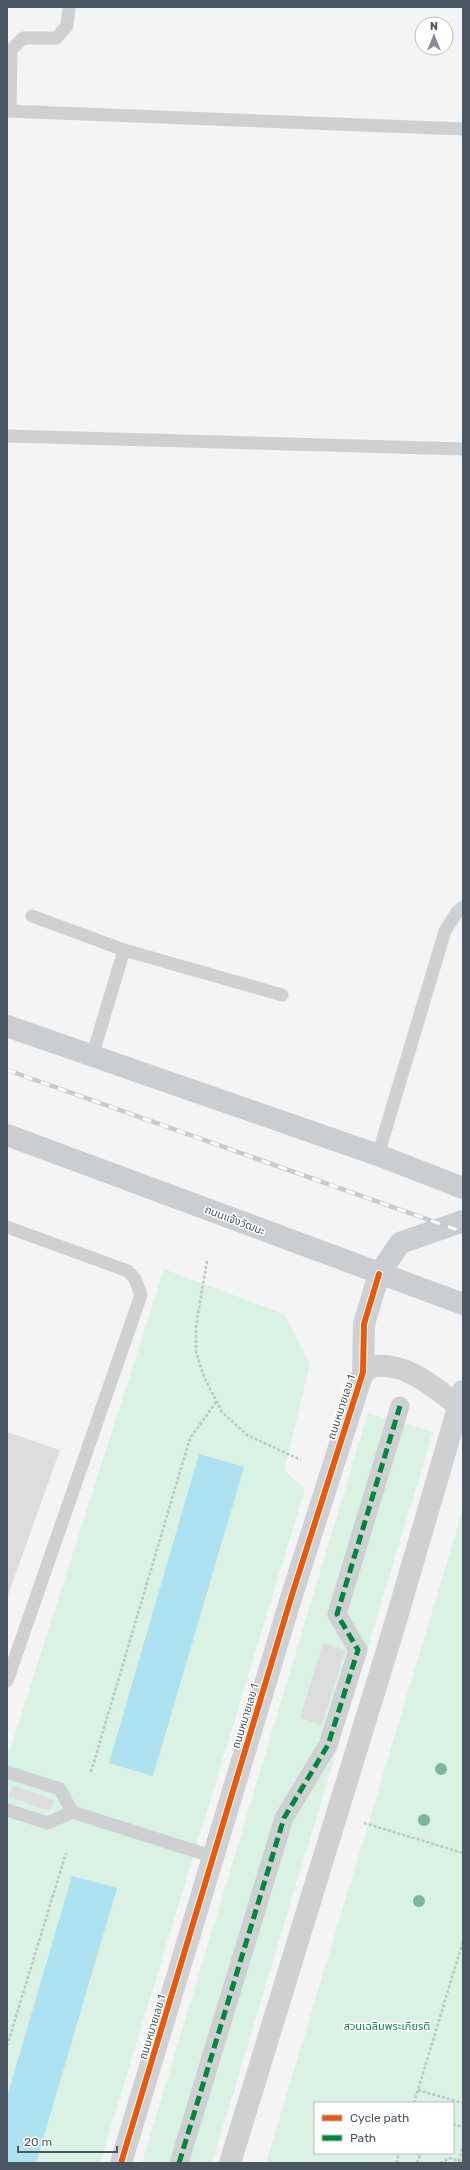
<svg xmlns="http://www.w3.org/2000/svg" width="470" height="2170" viewBox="0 0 470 2170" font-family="Rubik,'Noto Sans Thai',sans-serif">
<rect width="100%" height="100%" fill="#f4f4f4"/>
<!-- green -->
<g fill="#d9f2e3" fill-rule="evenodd">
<polygon points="164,1269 284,1314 310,1364 284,1470 305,1489 100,2163 7,2163 7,1759"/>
<polygon points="368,1413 433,1432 212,2163 142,2163"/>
<path d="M463,1509V2163H266ZM315,2103H453V2153H315Z"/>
</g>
<!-- water -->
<g fill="#aee2f0">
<polygon points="199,1454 244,1467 153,1776 109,1763"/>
<polygon points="72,1876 117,1888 36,2163 7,2163 7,2097"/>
</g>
<!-- building -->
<g fill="#ddddde">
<polygon points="7,1432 60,1450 7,1598"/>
<polygon points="323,1643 345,1650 322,1725 300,1718"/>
<polygon points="12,1785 54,1800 50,1811 9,1797"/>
</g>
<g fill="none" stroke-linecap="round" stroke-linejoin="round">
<!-- path -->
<g stroke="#bcc7c4" stroke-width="2.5" stroke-dasharray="3 2" stroke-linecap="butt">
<polyline points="207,1261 196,1326 196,1352 204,1377 222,1412 247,1435 301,1460"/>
<polyline points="91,1772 190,1438 217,1401"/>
<polyline points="364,1823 463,1853"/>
<polyline points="7,2046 66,1853"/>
<polyline points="418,2090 463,2103"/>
<polyline points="414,2103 463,1941"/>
<polyline points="453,2124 463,2127"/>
<polyline points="459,2161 463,2145"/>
<polyline points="396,2163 399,2153"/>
<polyline points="417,2163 421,2153"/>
<polyline points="440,2163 450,2158 463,2162"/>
</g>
<!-- service -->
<g stroke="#ced0d2" stroke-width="13">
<polyline points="7,111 463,129"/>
<polyline points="10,111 11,50 23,38 56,38 67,26 69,7"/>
<polyline points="7,436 463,449"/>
<polyline points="32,916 124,950 92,1057"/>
<polyline points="124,950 282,995"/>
<polyline points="378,1155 445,931 457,912 463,907"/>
<polyline points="7,1227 128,1271 135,1279 141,1295 7,1681"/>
<polyline points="7,1772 60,1789 72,1812"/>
<polyline points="7,1810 48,1823 72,1812 214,1857"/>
</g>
<!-- pedestrian -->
<polyline stroke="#ced0d2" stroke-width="19" points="179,2163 284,1818 328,1745 358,1650 337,1614 400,1406"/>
<!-- minor -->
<g stroke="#ced0d2" stroke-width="22">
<path d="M363,1372C367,1370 372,1366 377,1366C408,1363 436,1389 459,1406"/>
<polyline points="121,2163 291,1598 363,1372 364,1324 379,1274"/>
<polyline points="230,2163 392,1634 463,1391"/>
</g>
<!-- primary -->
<g stroke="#caced1" stroke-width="22">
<polyline points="7,1026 378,1155 463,1188"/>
<polyline points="7,1135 463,1304"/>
<polyline points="379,1274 400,1243 463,1221"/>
</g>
<!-- rail casing -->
<g stroke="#c9cacc" stroke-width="4.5">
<polyline id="rail" points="7,1070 463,1232"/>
</g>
<!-- rail -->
<use href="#rail" stroke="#fff" stroke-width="3" stroke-dasharray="9" stroke-linecap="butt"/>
<!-- quiet -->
<polyline stroke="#00873e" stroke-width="5" stroke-dasharray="10 5" stroke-linecap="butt" points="179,2163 284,1818 328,1745 358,1650 337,1614 400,1406"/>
<!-- cycleway casing -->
<g stroke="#fff" stroke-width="8">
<polyline id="cycleway" points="121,2163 291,1598 363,1372 364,1324 379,1274"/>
</g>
<!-- cycleway -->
<use href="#cycleway" stroke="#e8590c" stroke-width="6"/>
</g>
<!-- trees -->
<g fill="#7ab899">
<circle cx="441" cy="1769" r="6"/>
<circle cx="424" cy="1820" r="6"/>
<circle cx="419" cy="1901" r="6"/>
</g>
<g text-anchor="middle" stroke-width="3" stroke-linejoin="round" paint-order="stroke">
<!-- street labels -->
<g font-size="11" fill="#4a5661" stroke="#fff">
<text transform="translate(235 1220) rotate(21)" y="4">ถนนแจ้งวัฒนะ</text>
<text transform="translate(341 1407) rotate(-72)" y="4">ถนนหมายเลข 1</text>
<text transform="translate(245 1716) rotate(-73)" y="4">ถนนหมายเลข 1</text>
<text transform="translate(152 2027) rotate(-73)" y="4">ถนนหมายเลข 1</text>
</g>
<!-- park labels -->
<g font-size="11" fill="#17864f" stroke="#fff">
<text x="387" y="2030">สวนเฉลิมพระเกียรติ</text>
</g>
</g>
<!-- border -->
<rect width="470" height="2170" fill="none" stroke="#4a5661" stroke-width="16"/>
<!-- legend -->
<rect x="314" y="2102" width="140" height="52" fill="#ffffff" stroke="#b7bbc0"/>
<rect x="322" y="2115" width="20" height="6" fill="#e8590c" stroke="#b7bbc0"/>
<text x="350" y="2122" font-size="12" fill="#4a5661">Cycle path</text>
<rect x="322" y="2135" width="20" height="6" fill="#00873e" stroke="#b7bbc0"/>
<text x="350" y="2142" font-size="12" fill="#4a5661">Path</text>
<!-- north arrow -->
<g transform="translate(434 36)"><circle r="19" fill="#ffffff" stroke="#b7bbc0"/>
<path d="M0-3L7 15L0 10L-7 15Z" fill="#868d94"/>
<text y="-6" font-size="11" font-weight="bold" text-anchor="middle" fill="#4a5661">N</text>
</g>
<!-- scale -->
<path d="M18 2146v6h99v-6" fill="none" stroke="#4a5661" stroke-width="2"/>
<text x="24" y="2146" font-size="12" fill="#4a5661" stroke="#ffffff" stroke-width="3" paint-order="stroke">20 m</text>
</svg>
